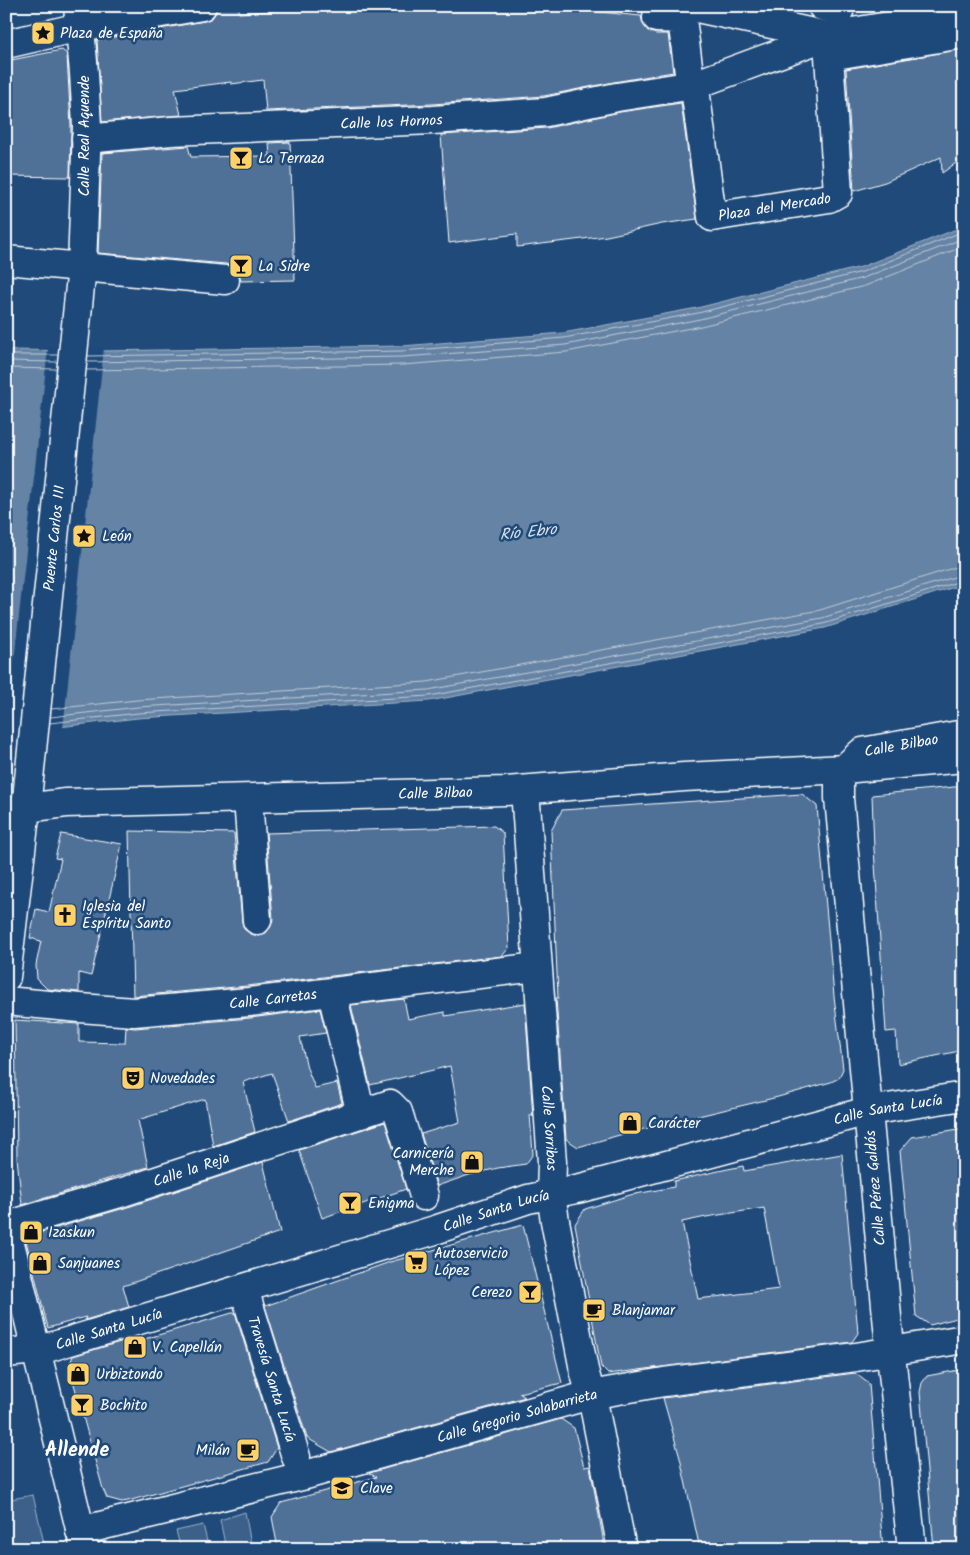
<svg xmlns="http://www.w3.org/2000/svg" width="970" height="1555" viewBox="0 0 970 1555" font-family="Kalam,sans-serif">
<rect width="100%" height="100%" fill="#1f4a7a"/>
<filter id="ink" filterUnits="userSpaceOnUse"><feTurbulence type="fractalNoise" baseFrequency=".02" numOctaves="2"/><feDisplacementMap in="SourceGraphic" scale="10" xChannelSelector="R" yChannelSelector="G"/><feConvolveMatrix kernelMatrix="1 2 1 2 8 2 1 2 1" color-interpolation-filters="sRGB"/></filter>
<g filter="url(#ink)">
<!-- green -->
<g fill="#3c618b" stroke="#9eb0c5">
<polygon points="33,1495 44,1543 6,1549 6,1500"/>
<polygon points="245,1512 252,1549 240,1549 239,1547 226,1549 220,1520"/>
<polygon points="203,1525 209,1549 181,1549 176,1531"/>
</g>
<!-- water -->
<polygon fill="#6583a4" stroke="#a3b5c8" points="964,226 964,584 825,628 429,701 138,718 6,733 6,350 99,351 402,346 563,333 697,308 861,267"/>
<!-- pier -->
<polygon fill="#1f4a7a" points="48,348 104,348 63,729 6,735"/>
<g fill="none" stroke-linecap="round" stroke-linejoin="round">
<!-- shore -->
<g stroke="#c1cddb" stroke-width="1">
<polyline points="6,355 58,355"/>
<polyline points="88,356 402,351 564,338 698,313 862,272 964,231"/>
<polyline points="6,361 57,362"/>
<polyline points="87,362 403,357 565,345 700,319 863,278 964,238"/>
<polyline points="6,368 56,369"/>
<polyline points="86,370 403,365 566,352 701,326 865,286 964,246"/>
<polyline points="51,709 137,700 427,682 820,610 956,567 964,566"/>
<polyline points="51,717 138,707 428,690 822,618 964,574"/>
<polyline points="50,723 138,713 429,696 823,624 964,580"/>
</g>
</g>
<!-- building -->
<g fill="#507197" stroke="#fff" fill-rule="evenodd">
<polygon points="217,6 239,6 239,13 339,6 502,6 579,10 641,16 643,24 648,31 656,34 668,34 673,72 614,82 544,96 432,104 266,111 263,80 231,84 231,82 175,89 181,115 102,122 97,40 205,21 212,18 216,12"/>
<polygon points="964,49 963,158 942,173 941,157 885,182 854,191 846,69"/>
<polygon points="62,50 67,54 68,74 71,126 70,177 6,176 6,61"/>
<polygon points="681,103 697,219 662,224 607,236 517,247 517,234 449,243 441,135 547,128 620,112"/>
<polygon points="290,142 295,280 241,281 239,273 234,268 226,264 98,253 102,153 188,146 191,157 270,156 269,143"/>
<polygon points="964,786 964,1050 898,1064 896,1031 886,1032 874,849 872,795"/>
<polygon points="802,794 817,806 834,996 843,1069 839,1078 831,1082 778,1097 623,1134 578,1147 566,1139 556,998 558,998 551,831 562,810"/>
<polygon points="494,826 503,833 505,871 509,948 502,956 247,986 133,996 129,831 234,833 242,922 244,929 251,934 258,936 266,933 271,926 273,919 266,833"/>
<polygon points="61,834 122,844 91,976 79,973 79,992 47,989 37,979 36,965 41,941 30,938 36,909 49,912 61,859 55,858"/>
<polygon points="404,999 408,1019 445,1012 445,1016 525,1003 533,1117 530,1114 533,1154 526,1164 498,1168 469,1175 437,1186 421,1134 460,1122 450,1066 370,1085 351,1005"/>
<polygon points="320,1009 326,1033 300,1037 307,1068 315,1088 337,1083 342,1103 289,1121 272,1073 243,1082 255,1132 213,1146 205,1099 138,1120 148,1167 22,1205 17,1158 15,1020 79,1024 79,1042 125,1043 126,1027 135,1028 250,1018"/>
<polygon points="385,1122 406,1189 322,1218 299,1150"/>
<polygon points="964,1128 964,1316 930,1325 916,1316 900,1151 912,1137"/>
<path d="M842,1154L858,1333L852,1342L608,1374L601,1367L575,1224L585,1209L630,1195L674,1187V1181L723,1170L743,1166L744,1171ZM764,1208L779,1289L698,1299L682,1222L706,1217Z"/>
<polygon points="263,1162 280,1232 123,1286 129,1307 85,1320 86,1317 48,1328 25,1237 128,1207"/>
<polygon points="523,1225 562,1383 519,1393 525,1397 331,1452 307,1438 265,1306 390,1262"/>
<polygon points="6,1294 12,1317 6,1330"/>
<polygon points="232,1313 235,1313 277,1448 268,1462 128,1501 122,1502 107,1498 103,1489 69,1366 73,1356 137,1337 138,1341"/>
<polygon points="964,1369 964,1549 934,1549 920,1392 922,1383 927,1376"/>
<polygon points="855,1373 869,1384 883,1549 700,1549 680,1458 663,1398"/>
<polygon points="561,1419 574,1428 584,1467 590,1466 605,1549 278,1549 272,1517 281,1503 376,1477 369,1473"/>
</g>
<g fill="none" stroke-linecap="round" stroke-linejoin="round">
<!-- pedestrian casing -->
<g stroke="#fff" stroke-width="31">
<g id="pedestrian">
<path id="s1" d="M658,6L657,18L682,19L689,73L694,85L696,96L712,217L829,198L838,193L829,56L957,35"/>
<polyline points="688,6 827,36"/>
<polyline points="822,6 839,11 841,6"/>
<polyline points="6,44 80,27 202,6"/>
<path id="s2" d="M86,139L171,131L433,120L546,112L617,97L694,85L827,36L964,14"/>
<polyline points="82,267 225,280"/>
<polyline points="248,799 257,920"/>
<polyline points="332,993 361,1114"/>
<path id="s3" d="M20,1222L123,1192L390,1104L398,1112L424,1196"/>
<path id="s4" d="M248,1302L296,1457"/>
</g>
</g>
<!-- minor casing -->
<g stroke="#fff" stroke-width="31">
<g id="minor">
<polyline points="6,260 82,267"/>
<path id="s5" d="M525,790L552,1162L551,1195L555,1221L584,1370L595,1411L622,1549"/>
<path id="s6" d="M6,813L26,808L82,267L87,126L84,73L78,6"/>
<path id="s7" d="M6,1001L80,1008L134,1012L249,1002L537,967"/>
<path id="s8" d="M6,1353L35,1350L50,1347L435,1230L528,1199L581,1188L868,1111L964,1096"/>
<path id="s9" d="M80,1531L302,1476L590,1395L664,1382L856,1357L964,1339"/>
<polyline points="912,1549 888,1327 839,798 839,779 844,769 964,758"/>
</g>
</g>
<!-- secondary casing -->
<g stroke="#fff" stroke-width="31">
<g id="secondary">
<path id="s10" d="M6,977L26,808L66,803L506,791L684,777L844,769L862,752L964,734"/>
<polyline points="6,1227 85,1549"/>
</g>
</g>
<!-- pedestrian -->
<use href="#pedestrian" stroke="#1f4a7a" stroke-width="28"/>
<!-- minor -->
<use href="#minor" stroke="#1f4a7a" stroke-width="28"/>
<!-- secondary -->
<use href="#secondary" stroke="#1f4a7a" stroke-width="28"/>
</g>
</g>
<!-- icons -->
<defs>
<g id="sight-square" transform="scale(1.25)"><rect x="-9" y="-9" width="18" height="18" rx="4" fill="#ffd166" stroke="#1f4a7a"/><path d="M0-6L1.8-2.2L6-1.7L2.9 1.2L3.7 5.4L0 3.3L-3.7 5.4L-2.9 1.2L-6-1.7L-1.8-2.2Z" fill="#111"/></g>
<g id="bar-square" transform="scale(1.25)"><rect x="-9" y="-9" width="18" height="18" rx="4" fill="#ffd166" stroke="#1f4a7a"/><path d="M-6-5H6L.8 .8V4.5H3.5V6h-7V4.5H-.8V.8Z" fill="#111"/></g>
<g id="church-square" transform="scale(1.25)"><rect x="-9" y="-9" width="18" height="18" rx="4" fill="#ffd166" stroke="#1f4a7a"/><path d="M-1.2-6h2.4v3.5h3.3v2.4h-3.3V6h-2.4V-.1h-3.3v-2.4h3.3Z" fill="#111"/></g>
<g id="theatre-square" transform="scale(1.25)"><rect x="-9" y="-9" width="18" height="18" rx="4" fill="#ffd166" stroke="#1f4a7a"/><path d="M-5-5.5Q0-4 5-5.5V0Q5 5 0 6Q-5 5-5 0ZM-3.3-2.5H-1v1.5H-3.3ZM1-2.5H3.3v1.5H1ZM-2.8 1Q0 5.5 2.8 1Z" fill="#111"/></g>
<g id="shop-square" transform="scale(1.25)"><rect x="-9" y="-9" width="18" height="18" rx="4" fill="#ffd166" stroke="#1f4a7a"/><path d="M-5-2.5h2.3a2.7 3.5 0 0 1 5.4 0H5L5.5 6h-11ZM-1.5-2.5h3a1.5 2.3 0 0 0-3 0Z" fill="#111"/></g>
<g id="supermarket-square" transform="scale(1.25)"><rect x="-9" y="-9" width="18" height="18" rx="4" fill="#ffd166" stroke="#1f4a7a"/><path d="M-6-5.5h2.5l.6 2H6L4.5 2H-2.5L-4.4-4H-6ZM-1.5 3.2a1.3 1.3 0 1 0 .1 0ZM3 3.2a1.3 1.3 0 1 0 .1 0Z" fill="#111"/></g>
<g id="cafe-square" transform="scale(1.25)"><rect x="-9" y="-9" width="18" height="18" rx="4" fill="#ffd166" stroke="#1f4a7a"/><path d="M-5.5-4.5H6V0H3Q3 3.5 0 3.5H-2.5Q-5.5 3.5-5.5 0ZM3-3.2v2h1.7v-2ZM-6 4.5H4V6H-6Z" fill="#111"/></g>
<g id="school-square" transform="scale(1.25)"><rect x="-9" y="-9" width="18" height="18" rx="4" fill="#ffd166" stroke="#1f4a7a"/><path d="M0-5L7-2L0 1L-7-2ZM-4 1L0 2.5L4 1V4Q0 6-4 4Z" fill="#111"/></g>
</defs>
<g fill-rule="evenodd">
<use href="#sight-square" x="43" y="33"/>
<use href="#bar-square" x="241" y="158"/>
<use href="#bar-square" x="241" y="266"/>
<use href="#sight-square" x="84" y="536"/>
<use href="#church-square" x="65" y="915"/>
<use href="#theatre-square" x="133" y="1078"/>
<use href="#shop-square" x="630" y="1123"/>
<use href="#shop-square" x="472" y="1162"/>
<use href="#bar-square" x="350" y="1203"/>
<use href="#shop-square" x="31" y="1232"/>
<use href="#supermarket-square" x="416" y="1262"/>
<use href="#shop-square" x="40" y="1263"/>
<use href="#bar-square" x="530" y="1292"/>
<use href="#cafe-square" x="594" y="1310"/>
<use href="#shop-square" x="135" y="1347"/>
<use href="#shop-square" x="78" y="1374"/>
<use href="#bar-square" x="82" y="1405"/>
<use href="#cafe-square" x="248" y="1450"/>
<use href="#school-square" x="342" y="1488"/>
</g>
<g text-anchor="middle" stroke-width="5" stroke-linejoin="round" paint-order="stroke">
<!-- poi labels -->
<g font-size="15" fill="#fff" stroke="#1f4a7a" text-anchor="start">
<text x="60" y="38">Plaza de España</text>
<text x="258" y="163">La Terraza</text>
<text x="258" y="271">La Sidre</text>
<text x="102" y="541">León</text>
<text x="82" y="911">Iglesia del<tspan x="82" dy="17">Espíritu Santo</tspan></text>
<text x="150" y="1083">Novedades</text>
<text x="648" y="1128">Carácter</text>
<text x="454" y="1158" text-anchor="end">Carnicería<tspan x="454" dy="17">Merche</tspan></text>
<text x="368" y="1208">Enigma</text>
<text x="48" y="1237">Izaskun</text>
<text x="434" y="1258">Autoservicio<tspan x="434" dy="17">López</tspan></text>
<text x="58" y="1268">Sanjuanes</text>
<text x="512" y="1297" text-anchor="end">Cerezo</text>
<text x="612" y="1315">Blanjamar</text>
<text x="152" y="1352">V. Capellán</text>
<text x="96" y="1379">Urbiztondo</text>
<text x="100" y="1410">Bochito</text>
<text x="230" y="1455" text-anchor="end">Milán</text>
<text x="360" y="1493">Clave</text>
</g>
<!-- street labels -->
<g font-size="15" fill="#fff" stroke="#1f4a7a">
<text dy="5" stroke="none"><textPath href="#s2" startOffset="306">Calle los Hornos</textPath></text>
<text transform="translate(84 136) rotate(-90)" y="5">Calle Real Aquende</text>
<text dy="5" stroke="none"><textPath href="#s1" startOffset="301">Plaza del Mercado</textPath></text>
<text dy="5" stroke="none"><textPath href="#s6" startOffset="292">Puente Carlos III</textPath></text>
<text dy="5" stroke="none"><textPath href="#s10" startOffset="1054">Calle Bilbao</textPath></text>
<text dy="5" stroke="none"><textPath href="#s10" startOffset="580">Calle Bilbao</textPath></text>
<text dy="5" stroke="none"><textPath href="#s7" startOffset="268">Calle Carretas</textPath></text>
<text dy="5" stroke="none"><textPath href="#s8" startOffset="916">Calle Santa Lucía</textPath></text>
<text dy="5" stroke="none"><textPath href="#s5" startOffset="339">Calle Sorribas</textPath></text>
<text dy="5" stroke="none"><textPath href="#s3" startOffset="179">Calle la Reja</textPath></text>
<text transform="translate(875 1188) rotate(-95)" y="5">Calle Pérez Galdós</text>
<text dy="5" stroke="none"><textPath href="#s8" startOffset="511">Calle Santa Lucía</textPath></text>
<text dy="5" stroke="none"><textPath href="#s8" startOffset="106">Calle Santa Lucía</textPath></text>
<text dy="5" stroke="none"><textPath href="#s4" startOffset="81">Travesía Santa Lucía</textPath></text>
<text dy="5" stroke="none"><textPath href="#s9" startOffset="452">Calle Gregorio Solabarrieta</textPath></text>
</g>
<!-- water labels -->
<g font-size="16" font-style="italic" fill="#d8e0e8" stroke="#1f4a7a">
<text transform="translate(528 531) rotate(-6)" y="6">Río Ebro</text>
</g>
<!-- district labels -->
<g font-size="20" font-weight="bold" fill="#fff" stroke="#1f4a7a">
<text x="77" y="1456">Allende</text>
</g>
</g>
<!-- margin -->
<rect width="970" height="1555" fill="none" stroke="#1f4a7a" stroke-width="25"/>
<rect x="12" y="12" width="945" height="1530" fill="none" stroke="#fff" stroke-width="2" filter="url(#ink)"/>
</svg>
